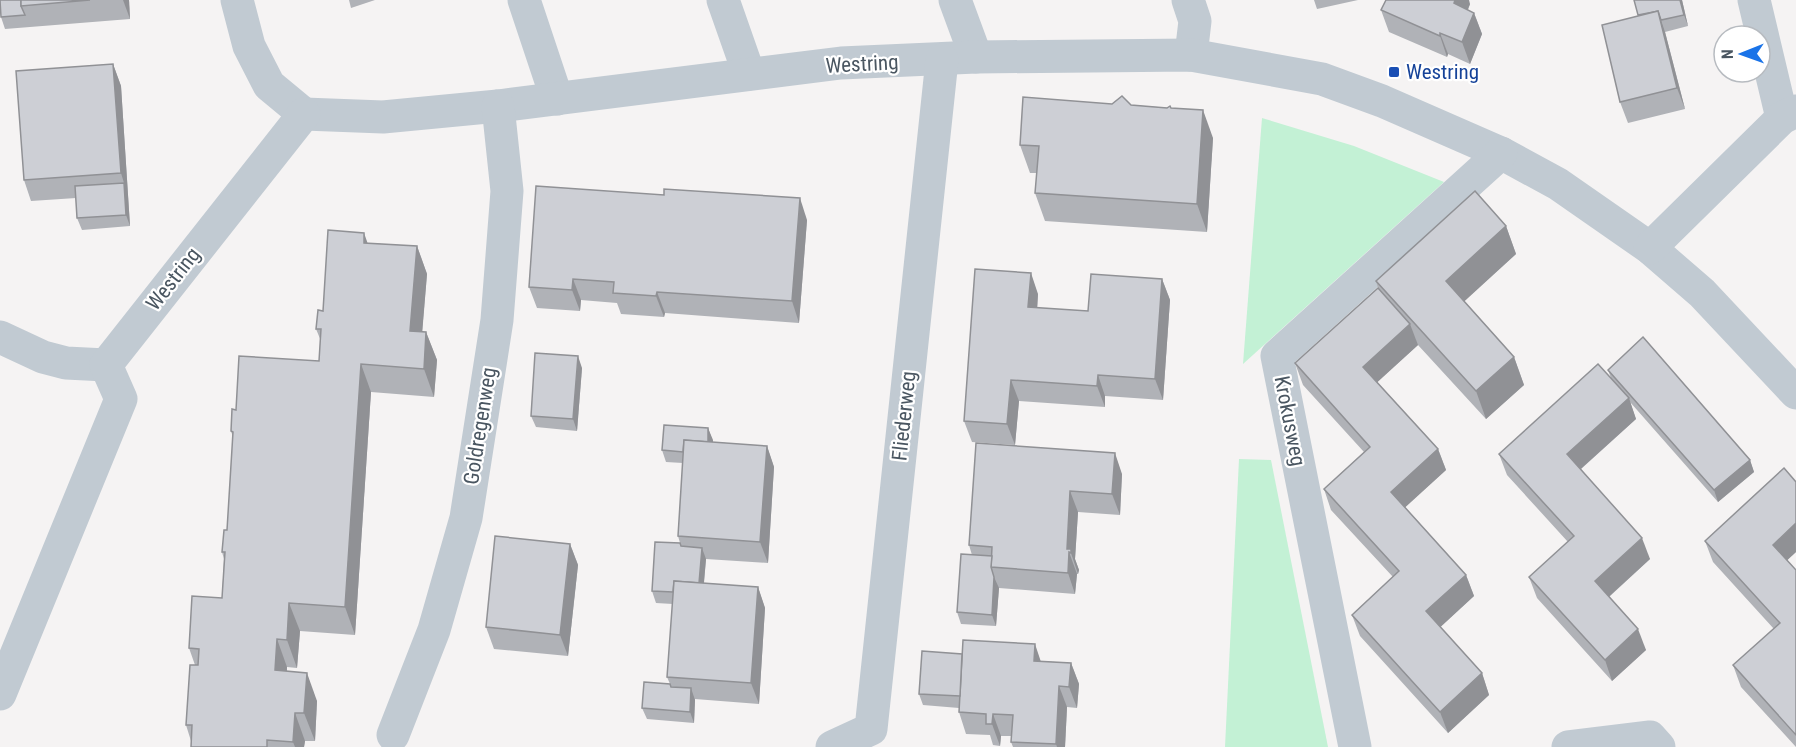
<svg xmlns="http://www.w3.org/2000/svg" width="1796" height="747" viewBox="0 0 1796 747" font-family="'Roboto Condensed',sans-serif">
<rect width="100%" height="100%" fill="#f5f3f3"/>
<!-- green -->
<g fill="#c3f1d5">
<polygon points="1262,118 1354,146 1444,182 1243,364"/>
<polygon points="1239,459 1271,460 1328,747 1225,747"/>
</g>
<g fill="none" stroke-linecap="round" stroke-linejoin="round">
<!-- minor -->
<g stroke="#c1cad2" stroke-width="33">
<polyline points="237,0 249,46 269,85 304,114"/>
<polyline points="524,0 557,99"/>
<polyline points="723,0 749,74"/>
<polyline points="955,0 976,57"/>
<polyline points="1188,0 1195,21 1191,55"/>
<polyline points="1754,0 1782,118"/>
<polyline points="304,114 383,117 498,106 841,63 976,57 1191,55 1322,79 1382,101 1501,153 1558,184 1650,248 1702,293 1796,393"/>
<polyline points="1650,248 1782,118 1796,111"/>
<polyline points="0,337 43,357 66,363 106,365"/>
<polyline points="0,694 121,399 106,365 304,114"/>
<polyline points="393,735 434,630 466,518 497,320 507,191 498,106"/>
<polyline points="832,747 871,729 942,60"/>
<polyline points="1355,747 1277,356 1501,153"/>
<polyline points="1568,747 1650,737 1659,747"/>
</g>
</g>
<!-- wall -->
<g fill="#b0b2b7">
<polygon points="0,0 129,0 130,19 5,29 1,17"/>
<polygon points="349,0 375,0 351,8"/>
<polygon points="1314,0 1358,0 1317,9"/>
<polygon points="1682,0 1688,26 1665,32 1685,109 1628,123 1620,102 1638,15"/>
<polygon points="1470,4 1468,10 1474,13 1482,34 1470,64 1448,54 1447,57 1389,32 1381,10"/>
<polygon points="113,64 121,86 130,226 82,230 77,218 76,198 31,201 24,180"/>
<polygon points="1131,105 1171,108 1213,138 1207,232 1045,221 1035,193 1037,173 1030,173 1020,145"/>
<polygon points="807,220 799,323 665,313 664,317 621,314 617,303 581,300 580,311 537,308 529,287"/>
<polygon points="1506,226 1516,254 1464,301 1514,357 1524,385 1486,419 1418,345 1377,382 1438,449 1446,470 1405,507 1466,575 1474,596 1440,627 1482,673 1489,695 1448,733 1360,636 1352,615 1393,577 1331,510 1324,489 1364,452 1303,385 1295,363 1378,288 1376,281"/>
<polygon points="367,243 417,246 427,274 422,332 426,332 437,360 434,397 371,392 355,635 300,631 297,668 287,667 287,671 317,701 315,741 305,741 304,747 191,747 191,741 186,725 195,665 189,648 222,598 224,559 222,552 227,530 233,437 231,431 236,410 319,361 321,341 316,329 323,311"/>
<polygon points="1162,279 1170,300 1163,400 1105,396 1105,407 1019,401 1015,445 972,442 964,421 1038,294 1037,308 1088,311"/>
<polygon points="582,368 577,431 536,427 531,416"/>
<polygon points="1608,370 1750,460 1754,472 1718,502 1630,402 1636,419 1581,469 1650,559 1609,597 1646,650 1612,681 1537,598 1529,577 1568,542 1507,475 1499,454 1611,378"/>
<polygon points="708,428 713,442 767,446 774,467 768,563 706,559 704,583 758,587 765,608 759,704 695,699 694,723 647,719 642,708 670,684 667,677 673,604 656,603 652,591 680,543 678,536 683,463 666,462 662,450"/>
<polygon points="976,443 1122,474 1120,515 1078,512 1075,559 1079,570 1078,574 1077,574 1075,594 999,588 996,626 961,624 957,612 972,555 969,545"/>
<polygon points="1705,541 1796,552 1787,560 1796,570 1796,747 1741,687 1733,665 1774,629 1713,562"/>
<polygon points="570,544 578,565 568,656 494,649 486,627"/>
<polygon points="1041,661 1071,663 1079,684 1077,708 1067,707 1065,747 1013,747 1011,742 1012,736 1001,736 1000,746 993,745 990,735 966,734 959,712 959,708 923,705 919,694"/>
</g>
<!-- shaded-wall -->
<g fill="#909195">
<polygon points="123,0 129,0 130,19"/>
<polygon points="1455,0 1469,0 1470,4 1461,25 1454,3"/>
<polygon points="1680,0 1682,0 1688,26 1684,15"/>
<polygon points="1658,11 1665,32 1685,109 1677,88"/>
<polygon points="1474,13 1482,34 1470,64 1462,42"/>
<polygon points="1440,33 1448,54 1447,57 1440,36"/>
<polygon points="113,64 121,86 130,226 126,215 124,183 121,173"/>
<polygon points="1203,110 1213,138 1207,232 1197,204"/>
<polygon points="800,198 807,220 799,323 792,301"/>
<polygon points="1506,226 1516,254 1456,309 1446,281"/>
<polygon points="364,233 374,261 364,243"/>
<polygon points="417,246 427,274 420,359 410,331"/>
<polygon points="1031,273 1038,294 1036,328 1028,307"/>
<polygon points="573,279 581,300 580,311 572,290"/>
<polygon points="1162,279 1170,300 1163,400 1155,379"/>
<polygon points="657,292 665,313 664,317 656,296"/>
<polygon points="1410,324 1418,345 1371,388 1363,367"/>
<polygon points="426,332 437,360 434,397 424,369"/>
<polygon points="578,356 582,368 577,431 573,419"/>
<polygon points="1514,357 1524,385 1486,419 1476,391"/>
<polygon points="361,364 371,392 355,635 345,607"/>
<polygon points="1098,375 1105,396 1105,407 1097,386"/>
<polygon points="1011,380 1019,401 1015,445 1007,424"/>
<polygon points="1629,398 1636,419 1574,475 1567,454"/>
<polygon points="708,428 713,440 711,463 707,451"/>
<polygon points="767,446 774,467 768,563 760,542"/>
<polygon points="1438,449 1446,470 1399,513 1391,492"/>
<polygon points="1115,453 1122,474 1120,515 1112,494"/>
<polygon points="1750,460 1754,472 1718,502 1714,490"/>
<polygon points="1070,491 1078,512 1075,559 1079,570 1078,574 1071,553 1069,552 1077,574 1075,594 1068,573 1067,549"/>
<polygon points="1796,523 1796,552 1781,566 1773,545"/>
<polygon points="1642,538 1650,559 1603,602 1595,581"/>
<polygon points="570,544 578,565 568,656 560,635"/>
<polygon points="702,548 706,559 702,603 698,592"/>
<polygon points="1466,575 1474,596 1434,633 1426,611"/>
<polygon points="994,577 999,588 996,626 992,615"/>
<polygon points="758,587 765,608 759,704 751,683"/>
<polygon points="289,603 300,631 297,668 287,640"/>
<polygon points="1638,629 1646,650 1612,681 1605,660"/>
<polygon points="277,639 287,667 285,698 275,670"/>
<polygon points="1035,644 1042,665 1034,661"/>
<polygon points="1071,663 1079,684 1077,708 1069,687"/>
<polygon points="307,673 317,701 315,741 304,713"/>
<polygon points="1482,673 1489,695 1448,733 1440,712"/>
<polygon points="1059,686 1067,707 1065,747 1057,747 1056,744"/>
<polygon points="691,688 695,700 694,723 690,712"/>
<polygon points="295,713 305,741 304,747 295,747 293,742"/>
<polygon points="993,714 1001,736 1000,746 992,724"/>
</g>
<!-- building -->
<g fill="#cdcfd5" stroke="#909195" stroke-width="1.5">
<polygon points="0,0 21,0 21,6 25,15 1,17"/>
<polygon points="21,0 90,0 21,6"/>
<polygon points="1386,0 1455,0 1454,3 1474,13 1462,42 1440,33 1440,36 1381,10"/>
<polygon points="1634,0 1680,0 1684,15 1661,20 1658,11 1638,15"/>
<polygon points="1658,11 1677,88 1620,102 1602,25"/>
<polygon points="113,64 121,173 24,180 16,71"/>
<polygon points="1122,96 1131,105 1167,108 1170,106 1171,108 1203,110 1197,204 1035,193 1039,146 1020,145 1023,97 1112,104"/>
<polygon points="124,183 126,215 77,218 75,186"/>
<polygon points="536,186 664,195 664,189 800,198 792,301 657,292 656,296 613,293 614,282 573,279 572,290 529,287"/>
<polygon points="1475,191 1506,226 1446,281 1514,357 1476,391 1376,281"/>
<polygon points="328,230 364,233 364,243 417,246 410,331 426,332 424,369 361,364 345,607 289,603 287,640 277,639 275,670 307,673 304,713 295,713 293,742 267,740 267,747 191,747 192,725 186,725 190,665 198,665 199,649 189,648 192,596 222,598 225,552 222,552 224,530 227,530 233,432 231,431 232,409 236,410 239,356 319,361 321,329 316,329 318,310 323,311"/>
<polygon points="975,269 1031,273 1028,307 1088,311 1091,274 1162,279 1155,379 1098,375 1097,386 1011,380 1007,424 964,421"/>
<polygon points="1378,288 1410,324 1363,367 1438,449 1391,492 1466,575 1426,611 1482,673 1440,712 1352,615 1399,571 1324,489 1370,447 1295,363"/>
<polygon points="1643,337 1750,460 1714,490 1608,370"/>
<polygon points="535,353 578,356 573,419 531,416"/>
<polygon points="1598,364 1629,398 1567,454 1642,538 1595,581 1638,629 1605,660 1529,577 1574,536 1499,454"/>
<polygon points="664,425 708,428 708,442 684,440 683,452 662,450"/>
<polygon points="684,440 767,446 760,542 678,536"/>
<polygon points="976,443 1115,453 1112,494 1070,491 1067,549 1071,549 1071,553 1069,552 1068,573 991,567 992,547 969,545"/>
<polygon points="1784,468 1796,482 1796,523 1773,545 1796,570 1796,735 1733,665 1780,623 1705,541"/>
<polygon points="495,536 570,544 560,635 486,627"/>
<polygon points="655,542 680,543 681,546 702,548 699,583 674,581 673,592 652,591"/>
<polygon points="961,554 992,556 991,567 994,577 992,615 957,612"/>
<polygon points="674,581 758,587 751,683 667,677"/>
<polygon points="963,640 1035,644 1034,661 1071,663 1069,687 1059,686 1056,744 1011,742 1013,715 993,714 992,724 986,724 986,714 959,712"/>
<polygon points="922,651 962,654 960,696 919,694"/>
<polygon points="644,682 670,684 671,687 691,688 690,712 642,708"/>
</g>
<!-- markers -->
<rect fill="#1a4fb4" stroke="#fff" stroke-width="2" x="1388" y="66" width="12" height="12" rx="3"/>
<g text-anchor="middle" stroke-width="4.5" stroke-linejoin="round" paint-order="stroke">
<!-- street labels -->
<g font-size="21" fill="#4a5661" stroke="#fff">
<text transform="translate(862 64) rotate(-3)" y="7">Westring</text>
<text transform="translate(173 279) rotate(-52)" y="7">Westring</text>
<text transform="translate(904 416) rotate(-84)" y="7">Fliederweg</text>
<text transform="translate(1290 421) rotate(79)" y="7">Krokusweg</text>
<text transform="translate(480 426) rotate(-81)" y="7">Goldregenweg</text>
</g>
<!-- transit labels -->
<g font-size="21" fill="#164399" stroke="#fff" text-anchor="start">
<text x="1406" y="79">Westring</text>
</g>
</g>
<!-- north arrow -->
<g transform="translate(1742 54) rotate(269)"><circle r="28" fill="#ffffff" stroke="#b7bbc0" stroke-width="1.5"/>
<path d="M0-4.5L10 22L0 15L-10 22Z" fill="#1a73e8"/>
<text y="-9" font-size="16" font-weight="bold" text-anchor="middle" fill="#4a5661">N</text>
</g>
</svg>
